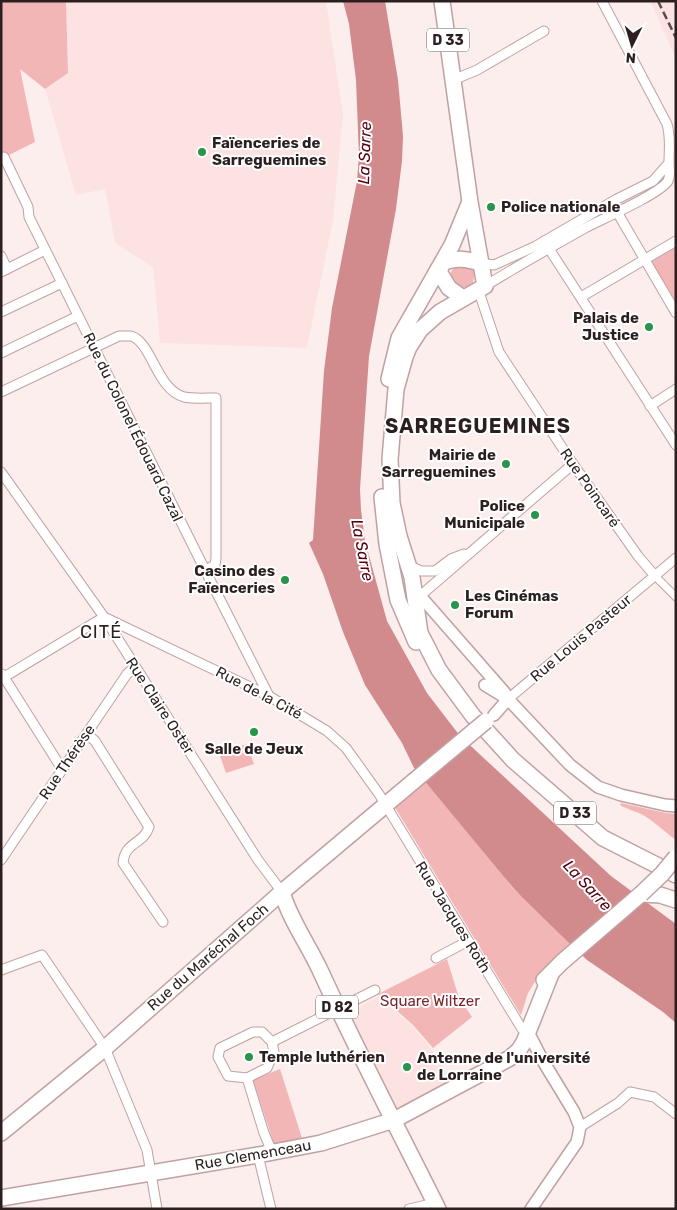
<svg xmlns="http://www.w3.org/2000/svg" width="677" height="1210" viewBox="0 0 677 1210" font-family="Rubik,sans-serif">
<rect width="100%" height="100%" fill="#fbeeed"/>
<!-- built -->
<g fill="#fce3e2">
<polygon points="66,1 326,1 343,115 333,220 307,348 160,343 153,267 115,243 105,189 76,195 45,89 68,73"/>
<polygon points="650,1 676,1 676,58 664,32"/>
<polygon points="378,996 412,1026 432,1050 453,1083 395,1113 345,1015"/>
</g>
<!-- green -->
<g fill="#f3b6b6">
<polygon points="1,1 66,1 68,73 45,89 20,69 35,142 1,159"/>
<polygon points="676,244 676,302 649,258"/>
<polygon points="460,264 473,269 475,272 473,283 470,287 460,288 449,277 452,270"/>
<polygon points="247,744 254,764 226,773 219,753"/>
<polygon points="420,774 499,871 570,944 541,972 528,993 521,1015 391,801"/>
<path d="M621,803L666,813L676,814V840C665,832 655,822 643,815C636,811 628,810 620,805Z"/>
<polygon points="447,959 459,998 472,1017 433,1048 413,1025 378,994"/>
<polygon points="280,1069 302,1138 274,1144 253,1080"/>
</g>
<!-- water -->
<polygon fill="#d18b8d" points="343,1 385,1 398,80 403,136 402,161 396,209 369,356 360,489 361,510 365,541 387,621 427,693 460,736 611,876 676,924 676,1023 663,1012 587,960 570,944 521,896 499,871 414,768 402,743 365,685 343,632 323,574 309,543 313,540 324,371 332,308 357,181 359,156 356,80 349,24"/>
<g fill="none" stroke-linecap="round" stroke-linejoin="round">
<!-- pedestrian casing -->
<g stroke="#c0a1a1" stroke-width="9">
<polyline id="pedestrian" points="655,576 676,597"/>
</g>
<!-- minor casing -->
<g stroke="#c0a1a1" stroke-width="11">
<g id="minor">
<polyline points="453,80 477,70 544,31"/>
<polyline points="4,157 28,207 29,217 205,570 269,696"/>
<polyline points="617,212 676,313"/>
<polyline points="544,241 676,445"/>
<polyline points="1,256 7,269"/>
<polyline points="480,263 494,265 536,246 617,199 653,181 669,163"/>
<polyline points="1,272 45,250"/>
<path d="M485,286C518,266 551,247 585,228C600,220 660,194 668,181C671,175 669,169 669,162C669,149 671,138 667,124L602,1"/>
<polyline points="478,289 499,352 573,464 638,556 655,576"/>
<polyline points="581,297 676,241"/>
<polyline points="1,312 62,283"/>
<polyline points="1,353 78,316"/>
<path d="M1,392L119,336C123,336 128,336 131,336C152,342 156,389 184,397C194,399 206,398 216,398V558L215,565L205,570"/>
<polyline points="650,406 676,389"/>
<polyline points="1,472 104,617 258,860 282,892"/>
<polyline points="408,565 421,571 435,571 451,559 464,554"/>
<polyline points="420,596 573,464"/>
<polyline points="104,617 269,696 327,731 346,748 379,794 522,1029"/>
<polyline points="2,674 62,769"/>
<polyline points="1,679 104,617"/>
<polyline points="508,699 676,558"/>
<path d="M87,734L95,741L149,827C143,845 125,841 123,863L163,922"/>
<polyline points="1,860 127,674 135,667"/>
<polyline points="436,958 468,941"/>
<polyline points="1,970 42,955 105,1048 147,1150 157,1209"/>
<polygon points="253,1032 262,1032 272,1042 274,1052 267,1068 247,1078 228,1076 218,1057 220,1048"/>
<polyline points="272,1042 375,990"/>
<polyline points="247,1078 264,1133 272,1152"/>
<polyline points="580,1127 618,1103 630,1092 654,1097 676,1114"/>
<polyline points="258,1155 271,1209"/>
<polyline points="409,1209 435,1203"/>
</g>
</g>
<!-- tertiary casing -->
<g stroke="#c0a1a1" stroke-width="14">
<g id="tertiary">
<polyline points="415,590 505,693"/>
<polyline points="485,685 508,699 570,765 598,787 621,795 665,805 676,806"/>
<polyline points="494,715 508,699"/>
<polyline points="528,1032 543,1061 574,1112 580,1127 577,1142 531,1209"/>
</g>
</g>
<!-- primary casing -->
<g stroke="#c0a1a1" stroke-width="18">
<g id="primary">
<polyline points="442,1 470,202 485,286 440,312 420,330 409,347 405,357 396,389 390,459 392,503 399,536 412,577 420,633 439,670 473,716 513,760 603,838 676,875"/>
<path d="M441,267L442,263C455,257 467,259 480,263"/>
<polyline points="438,270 449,288 463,298"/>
<polyline points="389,379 399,338 452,245 469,204"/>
<polyline points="382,497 387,544 398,600 416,642"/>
<path d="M282,892C290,920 308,944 320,970C357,1051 398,1129 438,1209"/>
<polyline points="544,980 562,962 641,894 660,895 676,900"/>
<polyline points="1,1133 105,1048 282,892 414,781"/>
<polyline points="1,1198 258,1155 321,1143 394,1120 510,1058 519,1050 524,1042 551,974"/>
</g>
</g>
<!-- pedestrian -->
<use href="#pedestrian" stroke="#fff" stroke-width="7"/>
<!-- minor -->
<use href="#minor" stroke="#fff" stroke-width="9"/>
<!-- tertiary -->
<use href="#tertiary" stroke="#fff" stroke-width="11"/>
<!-- primary -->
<use href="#primary" stroke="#fff" stroke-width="15"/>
<!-- rail -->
<polyline stroke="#574a4b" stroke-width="2.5" stroke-dasharray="8 4" stroke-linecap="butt" points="658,1 676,38"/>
<!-- primary-bridge casing -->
<g stroke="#c0a1a1" stroke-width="18" stroke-linecap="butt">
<g id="primary-bridge">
<polyline points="414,781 486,721"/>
<polyline points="641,894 662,874 676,857"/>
</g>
</g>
<!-- primary-bridge -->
<use href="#primary-bridge" stroke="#fff" stroke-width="15"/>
</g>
<!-- markers -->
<g fill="#28944c" stroke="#fff" stroke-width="2">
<circle cx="202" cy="152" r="5"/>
<circle cx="491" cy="207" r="5"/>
<circle cx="649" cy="327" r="5"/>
<circle cx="506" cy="464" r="5"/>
<circle cx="535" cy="515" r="5"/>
<circle cx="285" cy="580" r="5"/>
<circle cx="455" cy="605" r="5"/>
<circle cx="254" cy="732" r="5"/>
<circle cx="249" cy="1057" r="5"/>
<circle cx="407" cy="1067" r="5"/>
</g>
<g text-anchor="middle" stroke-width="4" stroke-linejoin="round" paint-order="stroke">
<!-- shield labels -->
<g fill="#fff" stroke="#6b6263" stroke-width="1">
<rect x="427" y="28.5" width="42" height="23" rx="4"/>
<rect x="554" y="801.5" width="42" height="23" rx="4"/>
<rect x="316" y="995.5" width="42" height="23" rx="4"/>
</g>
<g font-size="14" font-weight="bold" fill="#2c1f20">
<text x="448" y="45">D 33</text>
<text x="575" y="818">D 33</text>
<text x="337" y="1012">D 82</text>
</g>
<!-- poi labels -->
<g font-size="15" font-weight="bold" fill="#2c1f20" stroke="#fff" text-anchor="start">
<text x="212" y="148">Faïenceries de<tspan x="212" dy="17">Sarreguemines</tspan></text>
<text x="501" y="212">Police nationale</text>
<text x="639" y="323" text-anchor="end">Palais de<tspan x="639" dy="17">Justice</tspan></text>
<text x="496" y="460" text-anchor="end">Mairie de<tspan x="496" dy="17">Sarreguemines</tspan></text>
<text x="525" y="511" text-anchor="end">Police<tspan x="525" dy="17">Municipale</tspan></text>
<text x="275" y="576" text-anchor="end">Casino des<tspan x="275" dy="17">Faïenceries</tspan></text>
<text x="465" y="601">Les Cinémas<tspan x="465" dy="17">Forum</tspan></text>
<text x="254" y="754" text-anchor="middle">Salle de Jeux</text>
<text x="259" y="1062">Temple luthérien</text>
<text x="417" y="1063">Antenne de l'université<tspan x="417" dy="17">de Lorraine</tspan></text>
</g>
<!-- street labels -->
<g font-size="15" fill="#2c1f20" stroke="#fff">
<text transform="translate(133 427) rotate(64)" y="5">Rue du Colonel Édouard Cazal</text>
<text transform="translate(590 488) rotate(55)" y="5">Rue Poincaré</text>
<text transform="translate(581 638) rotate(-40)" y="5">Rue Louis Pasteur</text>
<text transform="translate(259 693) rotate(28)" y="5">Rue de la Cité</text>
<text transform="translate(160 706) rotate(57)" y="5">Rue Claire Oster</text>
<text transform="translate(67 762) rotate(-56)" y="5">Rue Thérèse</text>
<text transform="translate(453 917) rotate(58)" y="5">Rue Jacques Roth</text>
<text transform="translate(208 957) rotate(-41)" y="5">Rue du Maréchal Foch</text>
<text transform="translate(253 1155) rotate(-10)" y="5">Rue Clemenceau</text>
</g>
<!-- park labels -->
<g font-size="15" fill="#79262f" stroke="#fff">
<text x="430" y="1006">Square Wiltzer</text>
</g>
<!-- water labels -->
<g font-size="16" font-style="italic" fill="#550012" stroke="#fff">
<text transform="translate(364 153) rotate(-88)" y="6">La Sarre</text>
<text transform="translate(363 550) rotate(79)" y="6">La Sarre</text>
<text transform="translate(588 885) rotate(47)" y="6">La Sarre</text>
</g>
<!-- quarter labels -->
<g font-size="18" letter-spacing="1" fill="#2c1f20" stroke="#fff">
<text x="101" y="638">CITÉ</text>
</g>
<!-- district labels -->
<g font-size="20" font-weight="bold" letter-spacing="1" fill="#2c1f20" stroke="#fff">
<text x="478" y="433">SARREGUEMINES</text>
</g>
</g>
<!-- border -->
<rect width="677" height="1210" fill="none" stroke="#2c1f20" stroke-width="5"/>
<!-- north arrow -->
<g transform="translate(632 45) rotate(185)" stroke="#ffffff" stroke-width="4" paint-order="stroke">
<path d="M0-4L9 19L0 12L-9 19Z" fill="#2c1f20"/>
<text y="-8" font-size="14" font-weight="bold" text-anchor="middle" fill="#2c1f20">N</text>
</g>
</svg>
